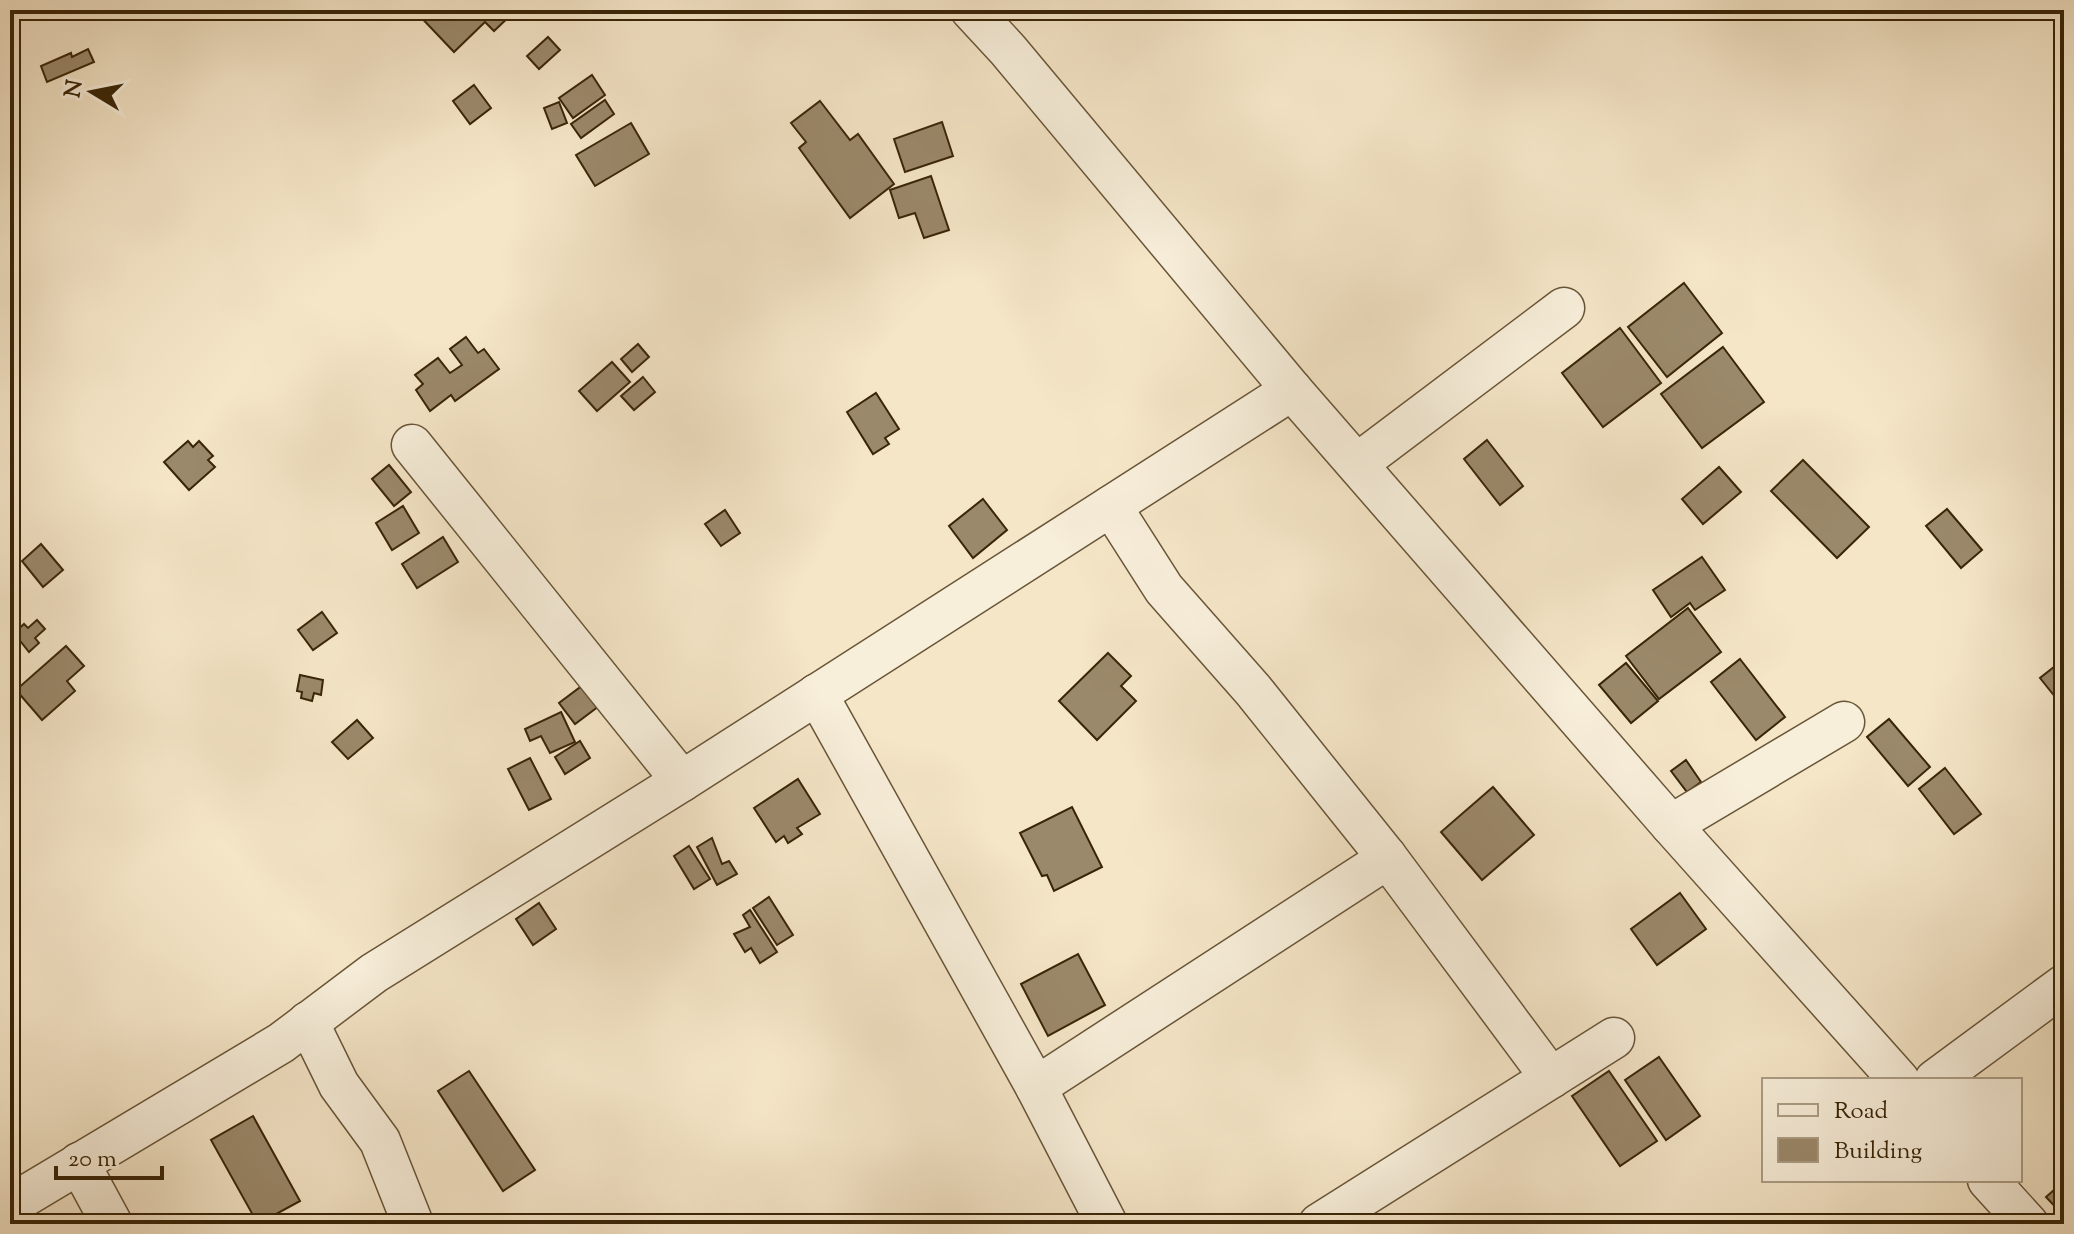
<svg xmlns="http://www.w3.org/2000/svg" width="2074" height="1234" viewBox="0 0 2074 1234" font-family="'Sorts Mill Goudy',serif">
<rect width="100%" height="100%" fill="#f5e6c8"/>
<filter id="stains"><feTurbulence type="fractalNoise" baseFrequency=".0025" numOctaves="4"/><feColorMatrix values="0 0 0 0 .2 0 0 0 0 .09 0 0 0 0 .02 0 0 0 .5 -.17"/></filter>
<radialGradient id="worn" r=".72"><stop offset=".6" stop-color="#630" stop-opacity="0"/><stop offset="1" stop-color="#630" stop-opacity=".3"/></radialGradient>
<!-- building -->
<g fill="#9b896b" stroke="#392507" stroke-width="2">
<polygon points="414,10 510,10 513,13 494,31 485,22 454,52"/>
<polygon points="548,37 560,50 539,69 527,56"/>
<polygon points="88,49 94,62 47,82 41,66 71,53 72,57"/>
<polygon points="592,75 605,95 573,118 559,98"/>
<polygon points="474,85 491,108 470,124 453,101"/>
<polygon points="605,100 614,114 581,138 571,124"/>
<polygon points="820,101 850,140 858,134 894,184 850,218 799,148 806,142 791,123"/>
<polygon points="559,102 567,123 552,129 544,108"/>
<polygon points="942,122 953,156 905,172 894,139"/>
<polygon points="631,123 649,154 595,186 576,155"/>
<polygon points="10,140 20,158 10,164"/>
<polygon points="931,176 949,230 924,238 915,213 899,218 890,190"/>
<polygon points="1684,283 1722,333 1667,377 1628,327"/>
<polygon points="1620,328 1661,383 1603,427 1562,373"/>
<polygon points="466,337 478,353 484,349 499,369 455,401 451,395 430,411 416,390 423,384 415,375 438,358 450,373 462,365 450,349"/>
<polygon points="638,344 649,357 632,372 621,359"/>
<polygon points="1723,347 1764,402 1702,448 1661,394"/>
<polygon points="612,362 630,382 597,411 579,391"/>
<polygon points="643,377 655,392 634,410 621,396"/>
<polygon points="876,393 899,429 885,438 889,444 873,454 847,412"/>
<polygon points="1487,440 1523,486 1500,505 1464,459"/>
<polygon points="188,441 193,447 199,441 213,456 208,460 215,467 189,490 164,462"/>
<polygon points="1803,460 1869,527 1837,558 1771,491"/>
<polygon points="389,465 411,492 394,506 372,479"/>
<polygon points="1719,467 1741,492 1703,524 1682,499"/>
<polygon points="983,499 1007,530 973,558 949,526"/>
<polygon points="403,506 419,533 392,550 376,523"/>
<polygon points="1947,509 1982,550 1961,568 1926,526"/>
<polygon points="725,510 740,533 721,546 705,524"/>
<polygon points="443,537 458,562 417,588 402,564"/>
<polygon points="41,544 63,570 43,587 22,561"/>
<polygon points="1702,557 1725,590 1695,610 1690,603 1671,617 1653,590"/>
<polygon points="1688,608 1721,652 1659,699 1626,656"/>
<polygon points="322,612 337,633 313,650 298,630"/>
<polygon points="37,620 45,629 35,638 39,643 29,652 14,633 24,624 28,628"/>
<polygon points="66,646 84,666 67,681 75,691 42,720 16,690"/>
<polygon points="1108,653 1131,676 1121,686 1136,701 1097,740 1059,701"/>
<polygon points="1740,659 1785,717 1756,740 1711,682"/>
<polygon points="2064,659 2064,708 2040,678"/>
<polygon points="1626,663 1658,701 1631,723 1599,685"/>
<polygon points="300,675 323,680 321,695 314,693 312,701 301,698 302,692 297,691"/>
<polygon points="587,682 603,703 575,724 559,703"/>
<polygon points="561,712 575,742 550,753 541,736 530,741 525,729"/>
<polygon points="1889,719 1930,767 1908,786 1867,737"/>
<polygon points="357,720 373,738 348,759 332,742"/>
<polygon points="580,741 590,758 565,774 555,757"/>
<polygon points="530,758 551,799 529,810 508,769"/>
<polygon points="1686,760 1701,782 1687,792 1671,771"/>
<polygon points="1945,768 1981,814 1954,834 1919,789"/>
<polygon points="798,779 820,814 797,828 802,834 788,843 784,836 776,842 754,808"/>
<polygon points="1493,787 1534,835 1482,880 1441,832"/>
<polygon points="1072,807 1102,867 1054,891 1047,875 1042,876 1020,833"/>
<polygon points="712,838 722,864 729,861 737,874 717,885 697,847"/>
<polygon points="689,846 710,879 694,889 674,856"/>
<polygon points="1680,893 1706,929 1657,965 1631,929"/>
<polygon points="769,897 793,935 777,945 753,908"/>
<polygon points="539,903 556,929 533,945 516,919"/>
<polygon points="750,910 777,952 760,963 751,948 745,952 734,934 750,927 743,915"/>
<polygon points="1078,954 1105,1005 1048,1036 1021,984"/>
<polygon points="1659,1057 1700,1116 1666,1140 1625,1080"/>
<polygon points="469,1071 535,1170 503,1191 438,1091"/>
<polygon points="1609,1071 1657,1141 1620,1166 1572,1096"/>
<polygon points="253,1116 300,1201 258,1224 211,1140"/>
<polygon points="2064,1181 2064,1216 2046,1197"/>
</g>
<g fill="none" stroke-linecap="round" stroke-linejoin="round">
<!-- minor casing -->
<g stroke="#685537" stroke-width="43">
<g id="minor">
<polyline points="971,10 1008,50 1292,390 1671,825 1899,1080"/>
<polyline points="412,445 682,781"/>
<polyline points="1357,464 1564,308"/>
<polyline points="1111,506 1164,589 1253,690 1386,856 1551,1078"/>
<polyline points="817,694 1036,1087 1107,1224"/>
<polyline points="1671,825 1844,722"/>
<polyline points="308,1022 339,1085 380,1141 413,1224"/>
<polyline points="1935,1080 2064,985"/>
<polyline points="1036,1087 1376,866 1386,856"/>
<polyline points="79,1163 112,1224"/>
<polyline points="1988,1180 2028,1224"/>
<polyline points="10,1205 281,1043 374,973 682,781 1292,390"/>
<polyline points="1319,1224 1614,1038"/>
</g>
</g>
<!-- minor -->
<use href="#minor" stroke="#f8efdb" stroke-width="40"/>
</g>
<!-- margin -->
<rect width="2074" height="1234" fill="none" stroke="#f5e6c8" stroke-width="40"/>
<rect x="12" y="12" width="2050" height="1210" fill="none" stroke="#392507" stroke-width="4"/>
<rect x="20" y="20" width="2034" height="1194" fill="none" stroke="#392507" stroke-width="2"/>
<!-- legend -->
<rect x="1762" y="1078" width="260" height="104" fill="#f8efdb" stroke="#ac9e86" stroke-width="2"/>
<rect x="1778" y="1104" width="40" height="12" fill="#f8efdb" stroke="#ac9e86" stroke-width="2"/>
<text x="1834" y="1118" font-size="24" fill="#392507">Road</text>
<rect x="1778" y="1138" width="40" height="24" fill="#9b896b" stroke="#ac9e86" stroke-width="2"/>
<text x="1834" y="1158" font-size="24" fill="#392507">Building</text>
<!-- north arrow -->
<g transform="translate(92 92) rotate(280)" stroke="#f8efdb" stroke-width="6" paint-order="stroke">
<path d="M0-6L14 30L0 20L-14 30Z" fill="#392507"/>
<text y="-12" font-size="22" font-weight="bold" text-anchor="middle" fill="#392507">N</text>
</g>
<!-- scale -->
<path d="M56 1166v12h106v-12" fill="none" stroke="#392507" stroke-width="4"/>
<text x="68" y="1166" font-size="24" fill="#392507" stroke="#f8efdb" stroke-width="6" paint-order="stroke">20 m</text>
<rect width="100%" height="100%" filter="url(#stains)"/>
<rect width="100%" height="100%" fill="url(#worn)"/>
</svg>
